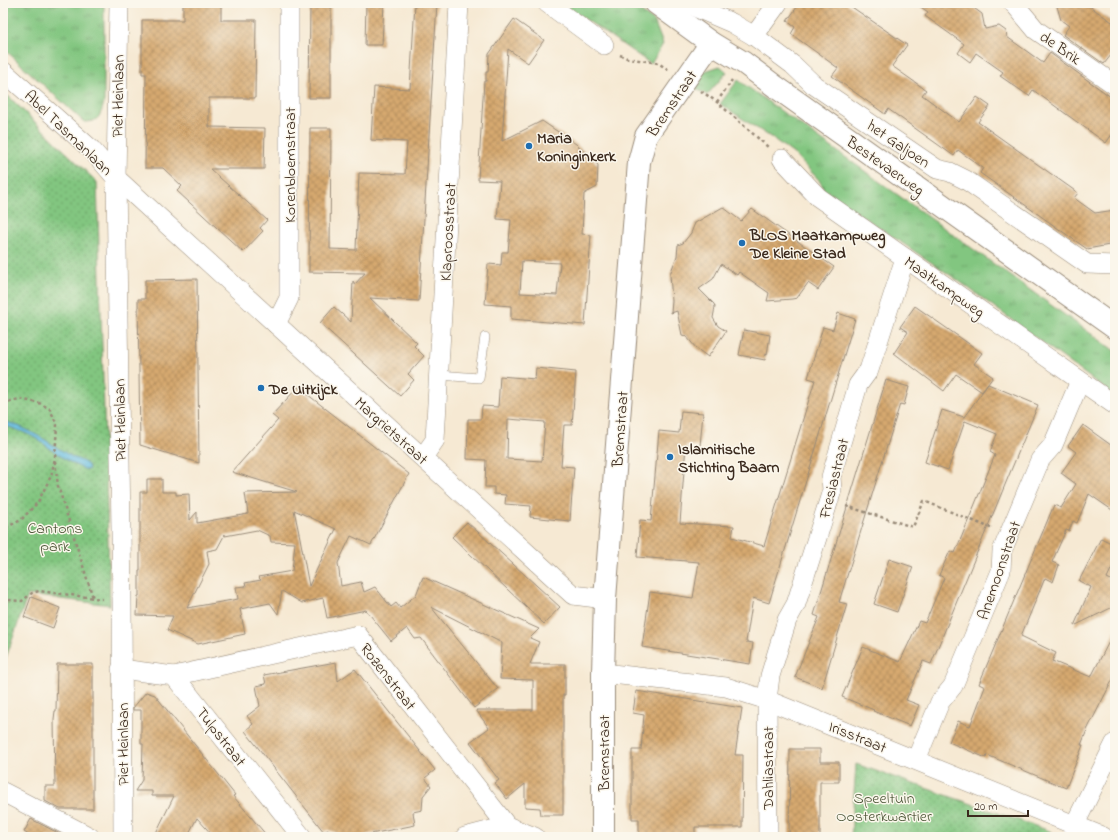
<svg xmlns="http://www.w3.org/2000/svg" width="1118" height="840" viewBox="0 0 1118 840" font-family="'Indie Flower',sans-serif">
<defs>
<pattern id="grass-tufts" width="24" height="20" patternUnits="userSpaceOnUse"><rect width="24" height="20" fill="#82c680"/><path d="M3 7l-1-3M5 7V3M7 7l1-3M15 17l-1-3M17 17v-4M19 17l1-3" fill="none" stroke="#6ca168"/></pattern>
<pattern id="park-dots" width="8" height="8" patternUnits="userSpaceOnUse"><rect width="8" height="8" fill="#82c680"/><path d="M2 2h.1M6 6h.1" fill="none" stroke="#6ca168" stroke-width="1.8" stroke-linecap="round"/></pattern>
<pattern id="building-cross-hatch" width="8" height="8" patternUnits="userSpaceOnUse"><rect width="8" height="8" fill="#d6a96f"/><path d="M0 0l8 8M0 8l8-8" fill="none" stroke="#af8a5b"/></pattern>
</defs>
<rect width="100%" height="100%" fill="#fbf7ec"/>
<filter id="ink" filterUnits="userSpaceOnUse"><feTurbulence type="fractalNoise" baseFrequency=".025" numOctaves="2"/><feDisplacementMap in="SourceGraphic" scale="8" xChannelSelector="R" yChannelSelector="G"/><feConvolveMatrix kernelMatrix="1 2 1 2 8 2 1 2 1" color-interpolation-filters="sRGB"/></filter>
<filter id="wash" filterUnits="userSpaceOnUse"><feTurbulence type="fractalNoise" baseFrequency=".012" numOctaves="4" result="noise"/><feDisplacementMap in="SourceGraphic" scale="16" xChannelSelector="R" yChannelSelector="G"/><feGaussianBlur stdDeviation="0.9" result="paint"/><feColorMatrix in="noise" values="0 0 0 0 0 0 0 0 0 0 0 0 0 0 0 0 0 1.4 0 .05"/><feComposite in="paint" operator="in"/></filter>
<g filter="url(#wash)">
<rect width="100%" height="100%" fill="#f6e9d3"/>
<!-- grass -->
<g fill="url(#grass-tufts)" stroke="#5e784f">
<path d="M3,3L104,4V103C100,116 99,122 84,122L3,48Z"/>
<polygon points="562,3 629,3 654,21 663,44 651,64"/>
<polygon points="720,66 727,72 707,95 690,85 699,73"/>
<polygon points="738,80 1115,351 1115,396 959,281 832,196 825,191 819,180 795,155 775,140 720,104"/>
</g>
<!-- park -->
<g fill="url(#park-dots)" stroke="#5e784f">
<polygon points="3,91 97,182 110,605 28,595 3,666"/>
<polygon points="856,764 1050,831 1055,837 851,837"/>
</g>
<!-- water -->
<path fill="#62bce0" stroke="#4e737f" d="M3,421C28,427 48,442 69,455C75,459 83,460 88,465L89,469L87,470C71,465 54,451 41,442C31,434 15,429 3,425Z"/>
<g id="blocks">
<!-- building -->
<g fill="url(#building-cross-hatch)" fill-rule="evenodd">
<polygon points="183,3 221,3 221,20 256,20 255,98 209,98 209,127 265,128 264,169 210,169 267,220 260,228 263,231 243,252 177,191 182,186 163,168 145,168 146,74 142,74 142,20 183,20"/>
<polygon points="310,3 331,3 331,98 309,98"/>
<polygon points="366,3 384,3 382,45 365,45"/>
<polygon points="415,3 437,3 419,301 370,298 417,343 414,346 424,356 408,374 414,380 400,396 320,323 334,307 351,322 353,281 355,284 365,273 309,272 310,128 331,128 330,249 356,250 359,173 405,174 407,142 371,140 374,87 410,89"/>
<polygon points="800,3 846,3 907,45 892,66 926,90 922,95 959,122 977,97 990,106 978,122 1078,193 1074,198 1095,213 1115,210 1115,244 1087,249 980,173 983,168 958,150 954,156 888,109 885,114 832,76 838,68 791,34 795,27 787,21"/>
<polygon points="915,3 967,3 982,14 985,29 999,26 1006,31 1007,37 1043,63 1050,53 1115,100 1115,130 1106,143 1033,90 1029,96 1000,76 1003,72 976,53 970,62 958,53 964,44 925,16 928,12"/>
<polygon points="1056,3 1085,3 1115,24 1115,50 1104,64 1063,35 1069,26 1061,20"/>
<path d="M514,19L544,40L528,63L508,49L502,141L542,121L576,144L598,165L597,187L584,194L582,234L591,235L585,325L511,319V306L485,304L488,264L501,265L502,252H508L511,220L497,219L500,181L478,180L484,81H486V72H488L489,54ZM522,261L560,263L557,295L520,293Z"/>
<polygon points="723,207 741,221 752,209 834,267 818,290 808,283 797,298 792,299 767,301 769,293 739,272 737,275 721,264 713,279 699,289 714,304 715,307 713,318 718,326 726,331 708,357 696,348 686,336 682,335 677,311 671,313 672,301 670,274 677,256 678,245 683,243 691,233 695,223"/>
<polygon points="197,279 199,463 140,445 138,299 145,299 145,280"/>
<polygon points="915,306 982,353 974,364 993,377 982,392 956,374 944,391 894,353 908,332 900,327"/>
<polygon points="838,313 855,319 769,603 753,598 746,642 753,643 750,664 642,647 650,592 693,598 699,562 637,557 640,520 651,521 659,431 679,433 681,411 703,413 700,446 686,445 680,523 734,526 732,537 764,546 815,380 808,378 823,327 833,330"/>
<polygon points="744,330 770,335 767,355 766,354 765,360 739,355"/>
<path d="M536,368L576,372L572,425H564L561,466L574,467L570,521L530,517L531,506L505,504L506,495L494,494V487H485L486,460L467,459L468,419H481L482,406L498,407L500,376L535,379ZM508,419L545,422L542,461L507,459Z"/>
<polygon points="886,380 909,387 904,405 900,404 839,602 847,604 822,688 795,677 819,617 814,615"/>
<polygon points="988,384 1038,405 931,664 923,661 906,700 919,705 910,726 873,711 874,710 842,697 863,647 900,662 919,621 925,623 944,578 939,575 950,551 955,553 995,455 990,452 997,434 965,421 948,470 925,462 942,410 964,417"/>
<path d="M298,387L409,474L371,545L351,536L338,563L341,586L361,582L364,592L375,587L391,607L396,603L400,608L416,595L423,577L539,629L530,638L539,642L530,664H565V695H563V815H541L540,808L525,807V784L507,799L495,783L499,780L470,742L489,728L476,710H533V680L500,679L502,643L431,607L498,689L474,708L421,638L415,639L407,628L391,641L366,610L327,618L323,598L302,603L282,591L278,614L270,603L240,609L245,634L198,644L167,630L173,616L137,615L138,596H139V570H140V492H147V479H162V492H176V495L189,494L190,520L197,512V523L248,514L245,493L297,492L232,472L278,420L272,415ZM294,510L336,529L309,586L300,538ZM257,530L270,536L271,542L295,543L292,571L258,577L261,580L245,583L246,586L236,587L238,599L187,608L209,564L207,551L217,549L225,534V536Z"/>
<polygon points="1083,425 1115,448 1115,512 1089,494 1077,523 1073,521 1069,531 1066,530 1052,562 1059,565 1053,582 1045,578 1021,636 1056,653 1052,661 1091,677 1115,630 1115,675 1087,730 1081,745 1083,745 1066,788 987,755 986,758 949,742 958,721 970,726 985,687 979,684 1054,505 1061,508 1076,484 1061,473 1076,452 1068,446"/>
<polygon points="467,522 560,607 544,624 452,537"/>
<polygon points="1101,538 1115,545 1115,561 1107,578 1115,582 1115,606 1074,626 1091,587 1079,581"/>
<polygon points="889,559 913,567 897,612 874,604"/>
<polygon points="31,597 60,608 53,628 24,617"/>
<polygon points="336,662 338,681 355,669 435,770 425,778 431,786 423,796 422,810 413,812 415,825 356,837 348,837 328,830 324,832 245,731 253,724 247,716 260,706 256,686 266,684 264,675"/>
<polygon points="57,664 93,664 93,809 60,809 45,801 45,786 55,786 54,719 55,711 56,711"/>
<polygon points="636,691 742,708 735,755 743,755 742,827 695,827 695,835 639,837 639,819 632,819 632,750 641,750 644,715 633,713"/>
<polygon points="146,692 155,695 235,795 233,796 268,837 214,837 197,818 187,837 154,837 174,796 152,796 152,791 135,791 142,780 143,744 141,744 141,710 133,710 133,708"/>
<polygon points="790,749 820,749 820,762 839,762 839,782 820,782 820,837 789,837"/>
<polygon points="31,819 66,837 32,837 24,832"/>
</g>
</g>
</g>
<g filter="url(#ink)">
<use href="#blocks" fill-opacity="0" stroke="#988a78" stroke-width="1"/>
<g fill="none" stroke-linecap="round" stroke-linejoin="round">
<!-- lane casing -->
<g stroke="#988a78" stroke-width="10">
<polyline id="lane" points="439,375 479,378 485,337"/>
</g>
<!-- street casing -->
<g stroke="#988a78" stroke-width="20">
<g id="street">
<polyline points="119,3 116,178 122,601 123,837"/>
<polyline points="547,3 604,45"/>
<polyline points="689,3 697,8 732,23 754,36 793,65 814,85 937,169 950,172 966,180 1087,264 1115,265"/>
<polyline points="1013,3 1016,6 1036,30 1115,85"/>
<polyline points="754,36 778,3"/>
<polyline points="3,71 91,149 116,178 573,595 605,599"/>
<polyline points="782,159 818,197 1115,405"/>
<polyline points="276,324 289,298 289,3"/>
<polyline points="423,457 435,440 459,3"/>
<polyline points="121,669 174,676 302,837"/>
<polyline points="603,673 726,687 767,700 1104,837"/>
<polyline points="174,676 358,635 507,826"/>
<polyline points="916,760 940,702 953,686 1001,571 1002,551 1040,460 1053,445 1080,381"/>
<polyline points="3,792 90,837"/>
<polyline points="1075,824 1115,743"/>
<polyline points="465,837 507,826 535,837"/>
<polyline points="768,837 767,700 770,676 787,620 796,604 829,500 832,490 831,477 858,385 869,370 905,258"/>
</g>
</g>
<!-- secondary casing -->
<g stroke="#988a78" stroke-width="24">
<g id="secondary">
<polyline points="656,3 711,43 744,63 776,87 1115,328"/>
<polyline points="603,837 603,673 605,599 639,162 646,136 711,43"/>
</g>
</g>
<!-- path -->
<g stroke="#988a78" stroke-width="2.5" stroke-dasharray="3 3" stroke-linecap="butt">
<polyline points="620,55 627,58 658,63 669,70"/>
<polyline points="701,91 717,102 768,147"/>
<polyline points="717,102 732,80"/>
<polyline points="3,403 19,399 39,403 50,409 57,425 55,458 51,476 38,502 21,520 3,529"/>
<polyline points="55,461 58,486 93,598"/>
<polyline points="846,506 913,527 924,501 991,528"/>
<polyline points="3,598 8,600 22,601 32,593 39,591 102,599"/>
</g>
<!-- lane -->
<use href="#lane" stroke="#fff" stroke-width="9"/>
<!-- street -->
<use href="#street" stroke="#fff" stroke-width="19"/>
<!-- secondary -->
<use href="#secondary" stroke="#fff" stroke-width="22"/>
</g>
</g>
<!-- markers -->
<g fill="#1f6fb2" stroke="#fbf7ec" stroke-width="1.5">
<circle cx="529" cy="146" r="4"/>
<circle cx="742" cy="243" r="4"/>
<circle cx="261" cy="388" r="4"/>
<circle cx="670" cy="457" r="4"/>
</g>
<g text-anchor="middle" stroke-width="3" stroke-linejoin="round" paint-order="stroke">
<!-- street labels -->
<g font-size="16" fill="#3b2a1e" stroke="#fbf7ec">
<text transform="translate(1061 47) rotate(35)" y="6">de Brik</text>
<text transform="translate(117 96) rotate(-89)" y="6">Piet Heinlaan</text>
<text transform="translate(671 103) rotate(-56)" y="6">Bremstraat</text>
<text transform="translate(69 132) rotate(44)" y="6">Abel Tasmanlaan</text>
<text transform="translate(899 143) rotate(34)" y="6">het Galjoen</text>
<text transform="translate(289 165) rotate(-90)" y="6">Korenbloemstraat</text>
<text transform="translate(886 165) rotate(35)" y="6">Bestevaerweg</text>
<text transform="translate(447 232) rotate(-87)" y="6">Klaproosstraat</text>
<text transform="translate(945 286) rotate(35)" y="6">Maatkampweg</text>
<text transform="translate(119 420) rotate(-91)" y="6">Piet Heinlaan</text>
<text transform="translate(619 429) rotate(-86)" y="6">Bremstraat</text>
<text transform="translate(392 430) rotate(42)" y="6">Margrietstraat</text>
<text transform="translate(833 478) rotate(-76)" y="6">Fresiastraat</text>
<text transform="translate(998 570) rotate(-71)" y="6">Anemoonstraat</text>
<text transform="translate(389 676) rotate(52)" y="6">Rozenstraat</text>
<text transform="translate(222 736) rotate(52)" y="6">Tulpstraat</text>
<text transform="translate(858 736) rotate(22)" y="6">Irisstraat</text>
<text transform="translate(122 744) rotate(-90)" y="6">Piet Heinlaan</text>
<text transform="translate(603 753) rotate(-90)" y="6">Bremstraat</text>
<text transform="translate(767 768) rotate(-90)" y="6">Dahliastraat</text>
</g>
<!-- poi labels -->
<g font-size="16" font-weight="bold" fill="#3b2a1e" stroke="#fbf7ec" text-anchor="start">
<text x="537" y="143">Maria<tspan x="537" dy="18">Koninginkerk</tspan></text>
<text x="750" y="240">BLOS Maatkampweg<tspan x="750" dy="18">De Kleine Stad</tspan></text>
<text x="269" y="394">De Uitkijck</text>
<text x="678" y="454">Islamitische<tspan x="678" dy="18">Stichting Baarn</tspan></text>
</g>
<!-- park labels -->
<g font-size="16" fill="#50593b" stroke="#fbf7ec">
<text x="55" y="533">Cantons<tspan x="55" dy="18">park</tspan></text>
<text x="884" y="803">Speeltuin<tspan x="884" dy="18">Oosterkwartier</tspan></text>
</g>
</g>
<!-- margin -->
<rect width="1118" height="840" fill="none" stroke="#fbf7ec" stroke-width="16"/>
<!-- scale -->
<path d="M968 810v6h60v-6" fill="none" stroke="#3b2a1e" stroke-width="2"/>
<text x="974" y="810" font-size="12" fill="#3b2a1e" stroke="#fbf7ec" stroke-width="3" paint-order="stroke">20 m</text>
</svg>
